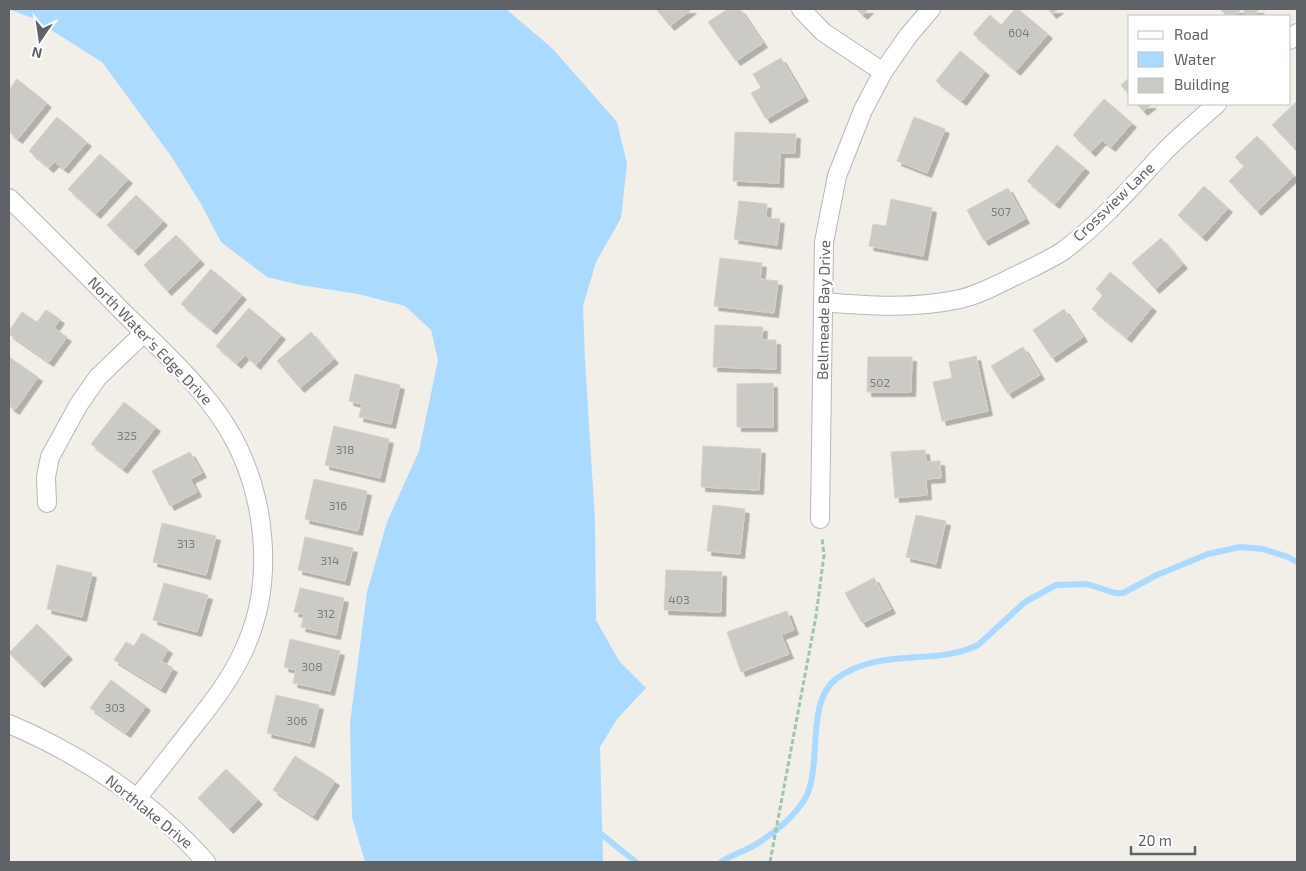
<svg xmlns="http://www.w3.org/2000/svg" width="1306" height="871" viewBox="0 0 1306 871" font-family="'Exo 2',sans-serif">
<defs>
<filter id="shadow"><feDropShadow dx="4.5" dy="4.5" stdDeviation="0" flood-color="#0004"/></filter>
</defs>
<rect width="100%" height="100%" fill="#f1efe8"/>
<!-- water -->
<polygon fill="#aadaff" points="9,9 506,9 553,49 617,122 627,164 621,218 596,262 583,306 585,360 595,521 596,620 619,661 646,688 617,719 600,747 603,862 365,862 352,817 350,723 367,592 387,522 419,451 438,360 431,330 405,306 358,294 300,285 267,277 221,242 201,204 171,156 102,62 32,18"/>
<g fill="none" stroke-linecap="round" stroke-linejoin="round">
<!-- stream -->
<g stroke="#aadaff" stroke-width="6">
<polyline points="596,830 636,862"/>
<path d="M721,862C733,854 749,850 761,841C777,831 795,815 805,799C823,767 805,702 836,679C881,646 933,667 978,645L1025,602L1056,585L1087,584L1115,593H1123L1157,575L1208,554L1240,547L1263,549L1288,557L1297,562"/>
</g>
</g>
<!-- building -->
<g fill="#cccac5" stroke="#d6d1c6" filter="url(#shadow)">
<polygon points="656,9 692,9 670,26"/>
<polygon points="728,9 740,9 763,43 736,61 708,22"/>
<polygon points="856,9 869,9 863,15"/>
<polygon points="1015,9 1018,9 1048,34 1016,71 973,34 990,15 1001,25"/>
<polygon points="1048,9 1059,9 1052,14"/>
<polygon points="1220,9 1260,9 1252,16 1249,16 1242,9 1234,16 1227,16"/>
<polygon points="960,51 985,71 962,101 936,81"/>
<polygon points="781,58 804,97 766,119 751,93 761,88 753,74"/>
<polygon points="1130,77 1130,96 1121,85"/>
<polygon points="17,79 47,103 18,139 9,132 9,90"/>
<polygon points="1104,99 1132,123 1111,147 1102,140 1091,152 1073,135"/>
<polygon points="1297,101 1297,145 1294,148 1272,125"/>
<polygon points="1137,104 1152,104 1143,111"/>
<polygon points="57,117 87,142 64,169 55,162 49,168 29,151"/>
<polygon points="914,117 945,129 927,173 897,161"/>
<polygon points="735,132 796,134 795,153 780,153 779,183 733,181"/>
<polygon points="1257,136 1294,176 1257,211 1229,181 1244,166 1235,157"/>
<polygon points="1057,145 1085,168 1055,204 1027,181"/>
<polygon points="100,154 128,179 96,214 68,189"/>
<polygon points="1204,186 1228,208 1202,237 1178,215"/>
<polygon points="1008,188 1025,219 984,241 967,210"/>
<polygon points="136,195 163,221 134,251 107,225"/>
<polygon points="891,199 932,208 923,256 869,246 873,224 886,226"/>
<polygon points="739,201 767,204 766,218 780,219 777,245 734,239"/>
<polygon points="176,235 200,260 167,291 144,265"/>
<polygon points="1161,238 1183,264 1155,289 1132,263"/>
<polygon points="720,258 762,263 760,279 778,281 774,313 714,306"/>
<polygon points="211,269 242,295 212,330 181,304"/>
<polygon points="1110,272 1152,307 1127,338 1092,309 1103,295 1096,289"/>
<polygon points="249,308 281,335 256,365 245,355 237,364 216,346"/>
<polygon points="1064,309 1083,337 1052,358 1033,330"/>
<polygon points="46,310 60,319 54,328 67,337 49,362 9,334 9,331 22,312 37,322"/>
<polygon points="715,325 763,327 762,340 776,340 776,369 713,367"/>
<polygon points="311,332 334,359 300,388 277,361"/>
<polygon points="1023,347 1040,375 1008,394 991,366"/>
<polygon points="976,356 988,411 942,421 933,382 952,378 949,362"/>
<polygon points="9,357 38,377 15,410 9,406"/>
<polygon points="868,357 912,357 911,392 867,392"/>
<polygon points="355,374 400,385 391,424 359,417 362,404 349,401"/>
<polygon points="773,383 773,427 737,427 737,384"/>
<polygon points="124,402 156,427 123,469 91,444"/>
<polygon points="334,426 389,439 380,478 325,465"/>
<polygon points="703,446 761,449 759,490 701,487"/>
<polygon points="925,450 926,462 940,461 941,478 926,479 927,495 895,498 891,452"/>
<polygon points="190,452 202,473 190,479 197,492 170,506 152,471"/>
<polygon points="314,479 367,491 358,531 305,519"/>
<polygon points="713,505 745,509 740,554 707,551"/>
<polygon points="916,515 946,521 936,564 906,557"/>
<polygon points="162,523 216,536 206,575 153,562"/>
<polygon points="305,537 353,548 345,581 298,570"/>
<polygon points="57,565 92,573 82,617 47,609"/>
<polygon points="666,570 722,572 721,612 664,610"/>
<polygon points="874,578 891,609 862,623 845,593"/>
<polygon points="164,583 208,595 197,632 153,620"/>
<polygon points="300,588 344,598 336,635 301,627 304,614 294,612"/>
<polygon points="787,611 794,630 781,635 789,654 741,672 727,632"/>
<polygon points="37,624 68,655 40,683 9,653"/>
<polygon points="142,633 168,649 161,661 173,668 161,689 114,660 126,642 134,646"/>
<polygon points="290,639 340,651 330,691 293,683 296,670 284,667"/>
<polygon points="111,680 146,706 126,733 90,708"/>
<polygon points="276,695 319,705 310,743 267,733"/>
<polygon points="295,756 335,781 313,816 273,790"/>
<polygon points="226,769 258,800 229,829 198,798"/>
</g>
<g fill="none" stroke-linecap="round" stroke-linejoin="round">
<!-- minor casing -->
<g stroke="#b5b8bc" stroke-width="20">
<g id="minor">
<polyline points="801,9 823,32 883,72"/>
<polyline points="1290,40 1297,33"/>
<path d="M9,198C47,235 84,272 121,310C155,344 200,384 225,424C266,489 277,581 243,652C230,680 212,703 193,727C174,751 156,775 137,798"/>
<path d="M823,302C869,306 914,309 960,299C977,295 993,287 1009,279C1027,270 1046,262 1063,251C1102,222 1133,185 1166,150C1182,134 1200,119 1217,104"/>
<polyline points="47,503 46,477 50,457 79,404 98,377 144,333"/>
<polyline points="820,519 824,242 837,176 863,110 883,72 908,36 931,9"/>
<path d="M9,724C82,755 153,802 206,862"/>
</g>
</g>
<!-- path -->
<polyline stroke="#9cc7a9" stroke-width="3" stroke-dasharray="5 2.5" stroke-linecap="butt" points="770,862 816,616 824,555 822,538"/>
<!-- minor -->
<use href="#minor" stroke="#fff" stroke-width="18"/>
</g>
<g text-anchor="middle" stroke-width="4.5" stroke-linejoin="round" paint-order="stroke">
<!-- number labels -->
<g font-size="12" fill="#7a7d7f">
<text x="1019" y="37">604</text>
<text x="1001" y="216">507</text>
<text x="880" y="387">502</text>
<text x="127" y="440">325</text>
<text x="345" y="454">318</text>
<text x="338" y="510">316</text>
<text x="186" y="548">313</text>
<text x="330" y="565">314</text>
<text x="679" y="604">403</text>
<text x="326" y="618">312</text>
<text x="312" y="671">308</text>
<text x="115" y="712">303</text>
<text x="297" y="725">306</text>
</g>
<!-- street labels -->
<g font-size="15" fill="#5f6368" stroke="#fff">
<text transform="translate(1114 202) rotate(-44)" y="5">Crossview Lane</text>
<text transform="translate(824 310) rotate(-89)" y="5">Bellmeade Bay Drive</text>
<text transform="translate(150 341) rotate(46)" y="5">North Water's Edge Drive</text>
<text transform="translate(149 812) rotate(39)" y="5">Northlake Drive</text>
</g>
</g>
<!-- border -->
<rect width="1306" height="871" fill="none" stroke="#5f6368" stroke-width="20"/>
<!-- legend -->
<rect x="1128" y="15" width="162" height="90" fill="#ffffff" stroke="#bfc1c3"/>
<rect x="1138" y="31" width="25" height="8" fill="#ffffff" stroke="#bfc1c3"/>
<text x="1174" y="40" font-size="15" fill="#5f6368">Road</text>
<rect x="1138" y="52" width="25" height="15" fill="#aadaff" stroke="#bfc1c3"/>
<text x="1174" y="65" font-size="15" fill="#5f6368">Water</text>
<rect x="1138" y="78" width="25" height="15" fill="#cccac5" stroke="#bfc1c3"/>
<text x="1174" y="90" font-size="15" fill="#5f6368">Building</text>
<!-- north arrow -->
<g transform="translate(40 40) rotate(193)" stroke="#ffffff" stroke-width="4" paint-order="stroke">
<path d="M0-4L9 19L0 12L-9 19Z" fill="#5f6368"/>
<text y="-8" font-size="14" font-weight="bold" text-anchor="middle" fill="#5f6368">N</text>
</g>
<!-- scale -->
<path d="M1131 846v8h64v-8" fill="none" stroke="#5f6368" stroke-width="2.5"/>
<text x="1138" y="846" font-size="15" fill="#5f6368" stroke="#ffffff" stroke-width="4" paint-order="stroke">20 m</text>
</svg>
